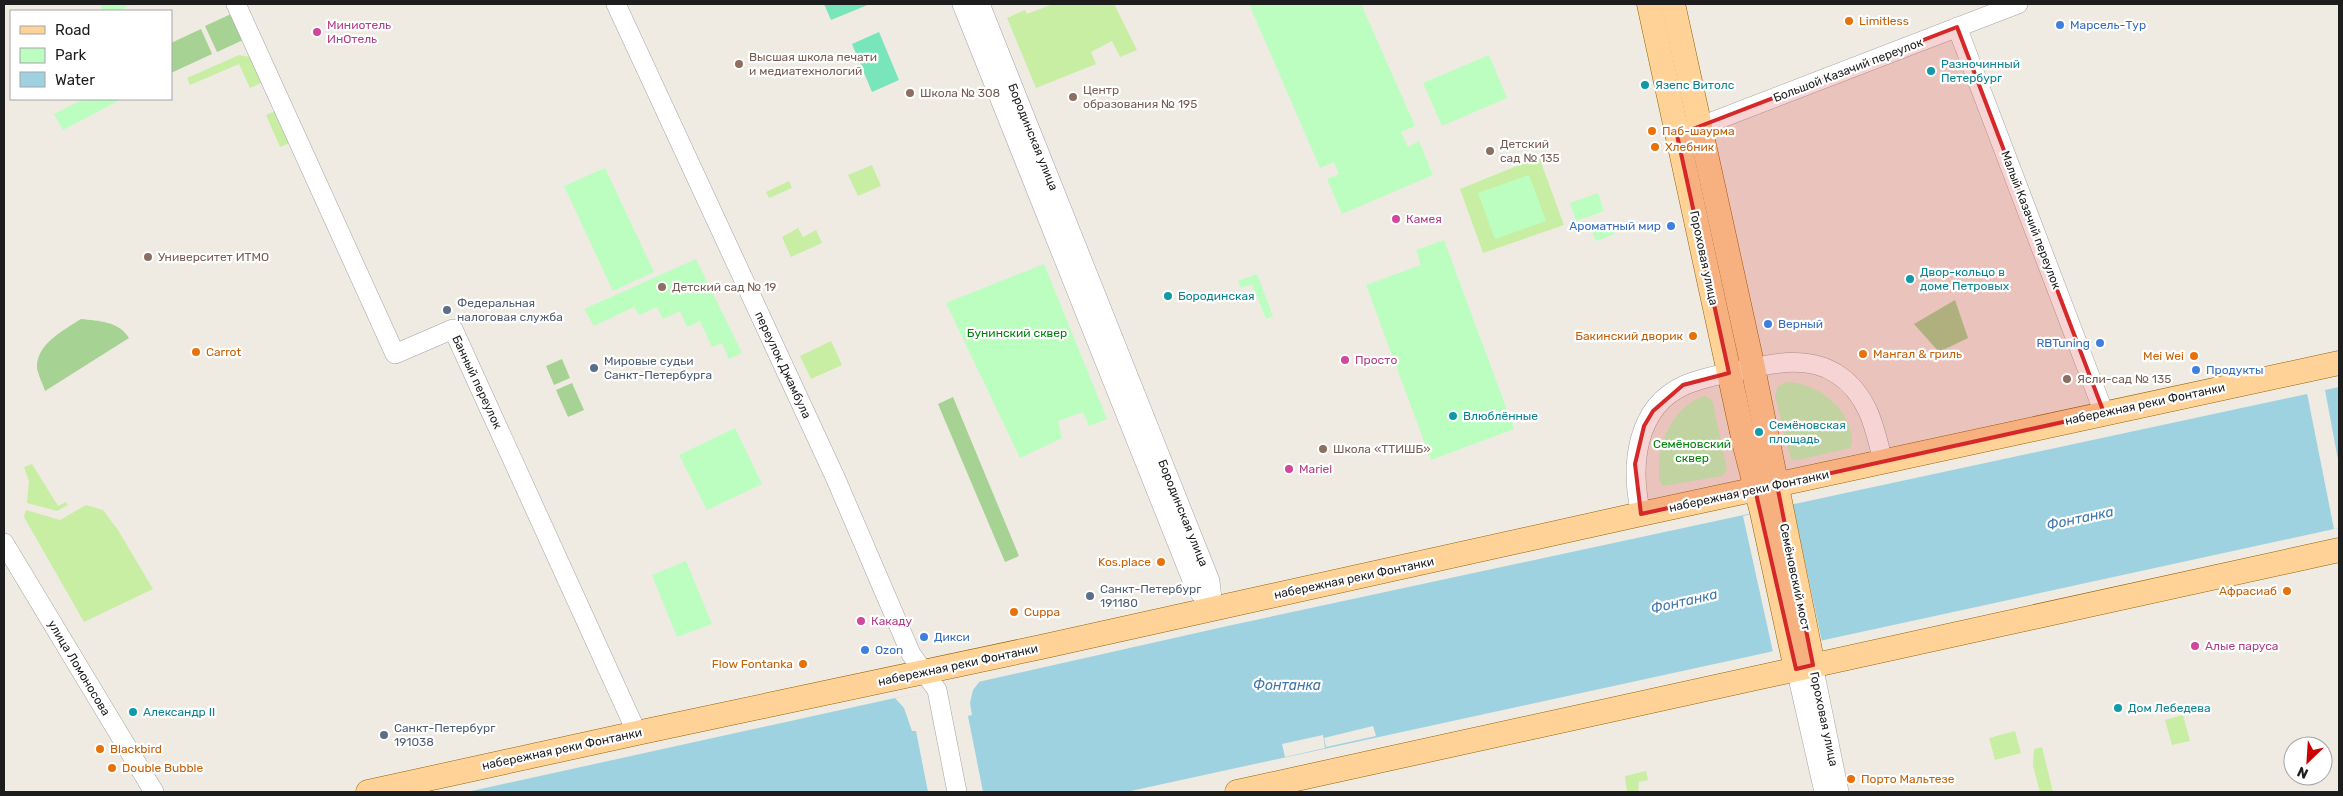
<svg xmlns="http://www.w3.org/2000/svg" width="2343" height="796" viewBox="0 0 2343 796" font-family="Rubik,sans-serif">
<rect width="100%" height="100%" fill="#efebe2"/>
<!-- grass -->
<g fill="#c8eea3">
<polygon points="1053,4 1114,4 1137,50 1120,57 1112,41 1091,52 1096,64 1036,88 1007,18 1025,10 1027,14"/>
<polygon points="239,55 250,57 265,81 250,88 239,64 190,85 187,78"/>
<polygon points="278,110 292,142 280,147 266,115"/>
<polygon points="1539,157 1564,225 1483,253 1460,189"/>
<polygon points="872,165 881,186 858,196 848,175"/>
<polygon points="789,181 792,188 769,198 766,192"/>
<polygon points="798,228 803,237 816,230 822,243 791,257 782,237"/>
<polygon points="831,341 842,365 811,379 800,356"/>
<polygon points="32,464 58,506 66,502 68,505 57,511 27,503 29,481 24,467"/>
<polygon points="86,505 103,510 118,530 153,589 84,622 24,517 26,510 60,520"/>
<polygon points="2183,715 2190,741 2172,745 2165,720"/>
<polygon points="2015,731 2021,753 1995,760 1989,738"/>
<polygon points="2042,747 2053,792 2040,792 2033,766 2034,749"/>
<polygon points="1646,771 1648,780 1639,782 1638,792 1627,792 1625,776"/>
</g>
<!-- forest -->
<g fill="#a6d293">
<polygon points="231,14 243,40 217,52 205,26"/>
<polygon points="201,29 212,54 171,73 171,43"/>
<polygon points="1955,300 1968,338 1939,352 1914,324"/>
<path d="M81,319C98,321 119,321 129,338L45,391C43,384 38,375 37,368C36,344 64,330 81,319Z"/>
<polygon points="562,359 570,378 554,385 546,366"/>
<polygon points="572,383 584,410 568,417 556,390"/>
<polygon points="953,397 1019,556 1005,562 938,404"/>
</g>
<!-- park -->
<g fill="#bbfec0">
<polygon points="100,4 132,4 118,11 103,11"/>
<polygon points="1249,4 1361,4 1415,126 1401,132 1408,147 1419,141 1433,175 1342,214 1327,179 1339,174 1334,162 1320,168"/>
<polygon points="1489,55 1507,98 1442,126 1423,83"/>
<polygon points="84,99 116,99 118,101 63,130 54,114"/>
<polygon points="605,168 654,272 613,291 564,186"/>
<polygon points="1529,175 1546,221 1495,239 1478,193"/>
<polygon points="1598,193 1604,211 1576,221 1570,203"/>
<polygon points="1611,222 1615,234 1596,241 1591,230"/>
<polygon points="1444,240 1514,429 1431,460 1366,285 1421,265 1416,250"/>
<polygon points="696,259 742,353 729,359 722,343 712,347 700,321 687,327 680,311 663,319 657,307 639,315 634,307 594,326 584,309"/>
<polygon points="1044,264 1107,419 1089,426 1083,412 1058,421 1062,438 1020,458 946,303"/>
<polygon points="1257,274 1273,316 1266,319 1252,284 1241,288 1238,281"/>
<path d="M1787,382C1816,383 1845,405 1851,433C1852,439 1853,443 1850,448L1798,460L1791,459L1775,396L1778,386Z"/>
<path d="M1705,396L1712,400L1727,470L1722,476L1663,486C1658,481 1659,475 1659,468C1658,440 1676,404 1705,396Z"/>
<polygon points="735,428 762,484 707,510 679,455"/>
<polygon points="686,561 712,624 677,637 652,575"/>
</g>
<!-- pitch -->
<g fill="#79e5bb">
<polygon points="824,4 870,4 831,20"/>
<polygon points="879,32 899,80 872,92 852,44"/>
</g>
<!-- water -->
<polygon fill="#9fd2e1" points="2339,387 2339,528 1126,792 467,792 895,698 969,684 1232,625"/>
<!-- pier -->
<g fill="#efebe2">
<polygon points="2325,390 2339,465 2339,528 2334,529 2307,393"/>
<polygon points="1793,506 1822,642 1773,652 1743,516"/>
<polygon points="980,681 973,690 970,703 972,715 968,716 983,792 928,792 916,731 912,731 904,708 895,698"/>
<polygon points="1373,726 1376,736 1326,747 1324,738"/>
<polygon points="1323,735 1325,748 1285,757 1282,744"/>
</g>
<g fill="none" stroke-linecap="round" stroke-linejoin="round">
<!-- minor casing -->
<g stroke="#a4a4a4" stroke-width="20">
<g id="minor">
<polyline points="236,4 395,354 453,329 637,733"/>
<polyline points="616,4 835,477 911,654 937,690 957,792"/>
<polyline points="962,4 1194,585 1213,609"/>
<polyline points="980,4 1210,581 1213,609"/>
<polyline points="1957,27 2104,413"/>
<polyline points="1688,131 2018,4"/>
<path d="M1641,514C1630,467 1635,407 1685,385C1706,376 1729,373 1751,368C1779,362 1811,357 1837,374C1868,394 1875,428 1883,462"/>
<polyline points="4,543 154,792"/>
<polyline points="1813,665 1839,792"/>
<polyline points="1796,669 1824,792"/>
</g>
</g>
<!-- major casing -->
<g stroke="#966400" stroke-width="25">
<g id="major">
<polyline points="1649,4 1745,446 1762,512 1796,669"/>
<polyline points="1673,4 1753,368 1813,665"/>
<polyline points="368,792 637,733 1041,647 1641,514 2339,363"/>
<polyline points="1237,792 2339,550"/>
</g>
</g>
<!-- minor -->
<use href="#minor" stroke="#fff" stroke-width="19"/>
<!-- major -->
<use href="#major" stroke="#ffd297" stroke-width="24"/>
</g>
<!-- marked area -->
<path fill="#d62828" fill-opacity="0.2" stroke="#d62828" stroke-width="4" stroke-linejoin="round" d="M1957,27L2104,413L1777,485L1813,665L1796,669L1755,489L1641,514L1635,464L1644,426L1653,411L1683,385L1729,373L1677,135Z"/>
<!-- markers -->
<g fill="#e8710a" stroke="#fff" stroke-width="2">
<circle cx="1849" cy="21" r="5"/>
<circle cx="1652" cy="131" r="5"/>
<circle cx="1655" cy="147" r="5"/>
<circle cx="1693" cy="336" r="5"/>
<circle cx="196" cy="352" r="5"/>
<circle cx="1863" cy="354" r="5"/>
<circle cx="2194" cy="356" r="5"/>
<circle cx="1161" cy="562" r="5"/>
<circle cx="2287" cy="591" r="5"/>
<circle cx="1014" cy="612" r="5"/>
<circle cx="803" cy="664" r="5"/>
<circle cx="100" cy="749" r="5"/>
<circle cx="112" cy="768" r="5"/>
<circle cx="1851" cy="779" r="5"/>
</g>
<g fill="#3f7fe0" stroke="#fff" stroke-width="2">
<circle cx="2060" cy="25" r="5"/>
<circle cx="1671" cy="226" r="5"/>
<circle cx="1768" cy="324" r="5"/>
<circle cx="2100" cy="343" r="5"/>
<circle cx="2196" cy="370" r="5"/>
<circle cx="924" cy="637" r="5"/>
<circle cx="865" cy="650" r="5"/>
</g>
<g fill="#d1479c" stroke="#fff" stroke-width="2">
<circle cx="317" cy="32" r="5"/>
<circle cx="1396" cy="219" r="5"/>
<circle cx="1345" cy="360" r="5"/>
<circle cx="1289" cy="469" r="5"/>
<circle cx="861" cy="621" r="5"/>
<circle cx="2195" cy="646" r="5"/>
</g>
<g fill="#8d6e63" stroke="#fff" stroke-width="2">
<circle cx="739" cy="64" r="5"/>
<circle cx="910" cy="93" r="5"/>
<circle cx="1073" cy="97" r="5"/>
<circle cx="1490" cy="151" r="5"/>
<circle cx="148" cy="257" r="5"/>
<circle cx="662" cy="287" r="5"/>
<circle cx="2067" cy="379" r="5"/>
<circle cx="1323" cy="449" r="5"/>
</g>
<g fill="#0f9aa8" stroke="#fff" stroke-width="2">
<circle cx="1931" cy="71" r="5"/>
<circle cx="1645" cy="85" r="5"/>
<circle cx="1910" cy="279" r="5"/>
<circle cx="1168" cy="296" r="5"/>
<circle cx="1453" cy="416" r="5"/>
<circle cx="1759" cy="432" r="5"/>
<circle cx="2118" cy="708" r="5"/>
<circle cx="133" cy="712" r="5"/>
</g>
<g fill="#5c6f8a" stroke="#fff" stroke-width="2">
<circle cx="447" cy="310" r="5"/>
<circle cx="594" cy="368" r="5"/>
<circle cx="1090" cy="596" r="5"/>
<circle cx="384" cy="735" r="5"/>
</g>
<g text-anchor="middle" stroke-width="4.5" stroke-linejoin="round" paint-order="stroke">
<!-- food labels -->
<g font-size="12" fill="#c56008" stroke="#fff" text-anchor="start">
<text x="1859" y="25">Limitless</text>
<text x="1662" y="135">Паб-шаурма</text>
<text x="1665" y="151">Хлебник</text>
<text x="1683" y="340" text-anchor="end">Бакинский дворик</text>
<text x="206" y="356">Carrot</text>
<text x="1873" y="358">Мангал &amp; гриль</text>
<text x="2184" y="360" text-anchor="end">Mei Wei</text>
<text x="1151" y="566" text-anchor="end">Kos.place</text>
<text x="2277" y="595" text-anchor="end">Афрасиаб</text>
<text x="1024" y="616">Cuppa</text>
<text x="793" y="668" text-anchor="end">Flow Fontanka</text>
<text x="110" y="753">Blackbird</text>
<text x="122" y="772">Double Bubble</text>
<text x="1861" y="783">Порто Мальтезе</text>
</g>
<!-- hotel labels -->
<g font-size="12" fill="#b23c85" stroke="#fff" text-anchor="start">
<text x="327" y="29">Миниотель<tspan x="327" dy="14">ИнОтель</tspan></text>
<text x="1406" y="223">Камея</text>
<text x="1355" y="364">Просто</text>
<text x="1299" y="473">Mariel</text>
<text x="871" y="625">Какаду</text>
<text x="2205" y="650">Алые паруса</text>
</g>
<!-- shop labels -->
<g font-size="12" fill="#366cbe" stroke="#fff" text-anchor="start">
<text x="2070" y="29">Марсель-Тур</text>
<text x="1661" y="230" text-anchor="end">Ароматный мир</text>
<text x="1778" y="328">Верный</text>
<text x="2090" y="347" text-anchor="end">RBTuning</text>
<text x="2206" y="374">Продукты</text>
<text x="934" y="641">Дикси</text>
<text x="875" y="654">Ozon</text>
</g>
<!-- education labels -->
<g font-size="12" fill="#785e54" stroke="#fff" text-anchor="start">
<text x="749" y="61">Высшая школа печати<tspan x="749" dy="14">и медиатехнологий</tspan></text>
<text x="1083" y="94">Центр<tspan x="1083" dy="14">образования № 195</tspan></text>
<text x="920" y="97">Школа № 308</text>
<text x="1500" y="148">Детский<tspan x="1500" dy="14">сад № 135</tspan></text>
<text x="158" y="261">Университет ИТМО</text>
<text x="672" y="291">Детский сад № 19</text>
<text x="2077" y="383">Ясли-сад № 135</text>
<text x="1333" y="453">Школа «ТТИШБ»</text>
</g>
<!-- culture labels -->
<g font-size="12" fill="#0d838f" stroke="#fff" text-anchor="start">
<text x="1941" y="68">Разночинный<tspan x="1941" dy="14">Петербург</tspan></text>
<text x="1655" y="89">Язепс Витолс</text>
<text x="1920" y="276">Двор-кольцо в<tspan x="1920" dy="14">доме Петровых</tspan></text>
<text x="1178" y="300">Бородинская</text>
<text x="1463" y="420">Влюблённые</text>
<text x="1769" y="429">Семёновская<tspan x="1769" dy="14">площадь</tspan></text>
<text x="2128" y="712">Дом Лебедева</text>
<text x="143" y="716">Александр II</text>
</g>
<!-- street labels -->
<g font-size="12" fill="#1d1d1d" stroke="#fff">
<text transform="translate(1848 70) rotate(-21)" y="4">Большой Казачий переулок</text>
<text transform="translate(1033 137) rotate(68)" y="4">Бородинская улица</text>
<text transform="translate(2031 220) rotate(69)" y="4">Малый Казачий переулок</text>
<text transform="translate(1704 258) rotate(78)" y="4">Гороховая улица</text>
<text transform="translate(783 365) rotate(65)" y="4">переулок Джамбула</text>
<text transform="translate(477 382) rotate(65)" y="4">Банный переулок</text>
<text transform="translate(2145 404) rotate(-12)" y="4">набережная реки Фонтанки</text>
<text transform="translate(1749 491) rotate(-12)" y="4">набережная реки Фонтанки</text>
<text transform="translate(1183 513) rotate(68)" y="4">Бородинская улица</text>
<text transform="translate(1795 577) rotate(78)" y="4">Семёновский мост</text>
<text transform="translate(1354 578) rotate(-12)" y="4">набережная реки Фонтанки</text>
<text transform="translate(958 665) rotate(-12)" y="4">набережная реки Фонтанки</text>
<text transform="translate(79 668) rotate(59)" y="4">улица Ломоносова</text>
<text transform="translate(1824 719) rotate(78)" y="4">Гороховая улица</text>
<text transform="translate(562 749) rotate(-12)" y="4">набережная реки Фонтанки</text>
</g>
<!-- service labels -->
<g font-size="12" fill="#4e5e75" stroke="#fff" text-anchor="start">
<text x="457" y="307">Федеральная<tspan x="457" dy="14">налоговая служба</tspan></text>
<text x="604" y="365">Мировые судьи<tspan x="604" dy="14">Санкт-Петербурга</tspan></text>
<text x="1100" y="593">Санкт-Петербург<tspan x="1100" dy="14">191180</tspan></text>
<text x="394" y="732">Санкт-Петербург<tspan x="394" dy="14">191038</tspan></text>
</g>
<!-- park labels -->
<g font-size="12" fill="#02840c" stroke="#fff">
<text x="1017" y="337">Бунинский сквер</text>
<text x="1692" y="448">Семёновский<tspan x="1692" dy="14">сквер</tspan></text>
</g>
<!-- water labels -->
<g font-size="14" font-style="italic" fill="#4077ac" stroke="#fff">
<text transform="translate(2080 518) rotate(-12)" y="5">Фонтанка</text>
<text transform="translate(1684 601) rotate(-13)" y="5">Фонтанка</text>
<text x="1287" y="690">Фонтанка</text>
</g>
</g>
<!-- border -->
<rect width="2343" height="796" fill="none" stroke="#1d1d1d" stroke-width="10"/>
<!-- legend -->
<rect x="10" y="10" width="162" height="90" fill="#ffffff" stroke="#a5a5a5"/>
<rect x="20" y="26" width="25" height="8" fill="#ffd297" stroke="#a5a5a5"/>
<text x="55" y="35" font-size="15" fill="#1d1d1d">Road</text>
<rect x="20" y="48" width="25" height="15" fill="#bbfec0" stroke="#a5a5a5"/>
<text x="55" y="60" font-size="15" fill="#1d1d1d">Park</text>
<rect x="20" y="72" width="25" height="15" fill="#9fd2e1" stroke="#a5a5a5"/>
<text x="55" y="85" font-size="15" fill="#1d1d1d">Water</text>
<!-- north arrow -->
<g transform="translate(2308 761) rotate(205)"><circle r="24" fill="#ffffff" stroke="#a5a5a5"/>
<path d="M0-4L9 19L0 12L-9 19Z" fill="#ca0001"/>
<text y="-8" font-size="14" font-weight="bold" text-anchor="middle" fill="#1d1d1d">N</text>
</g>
</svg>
